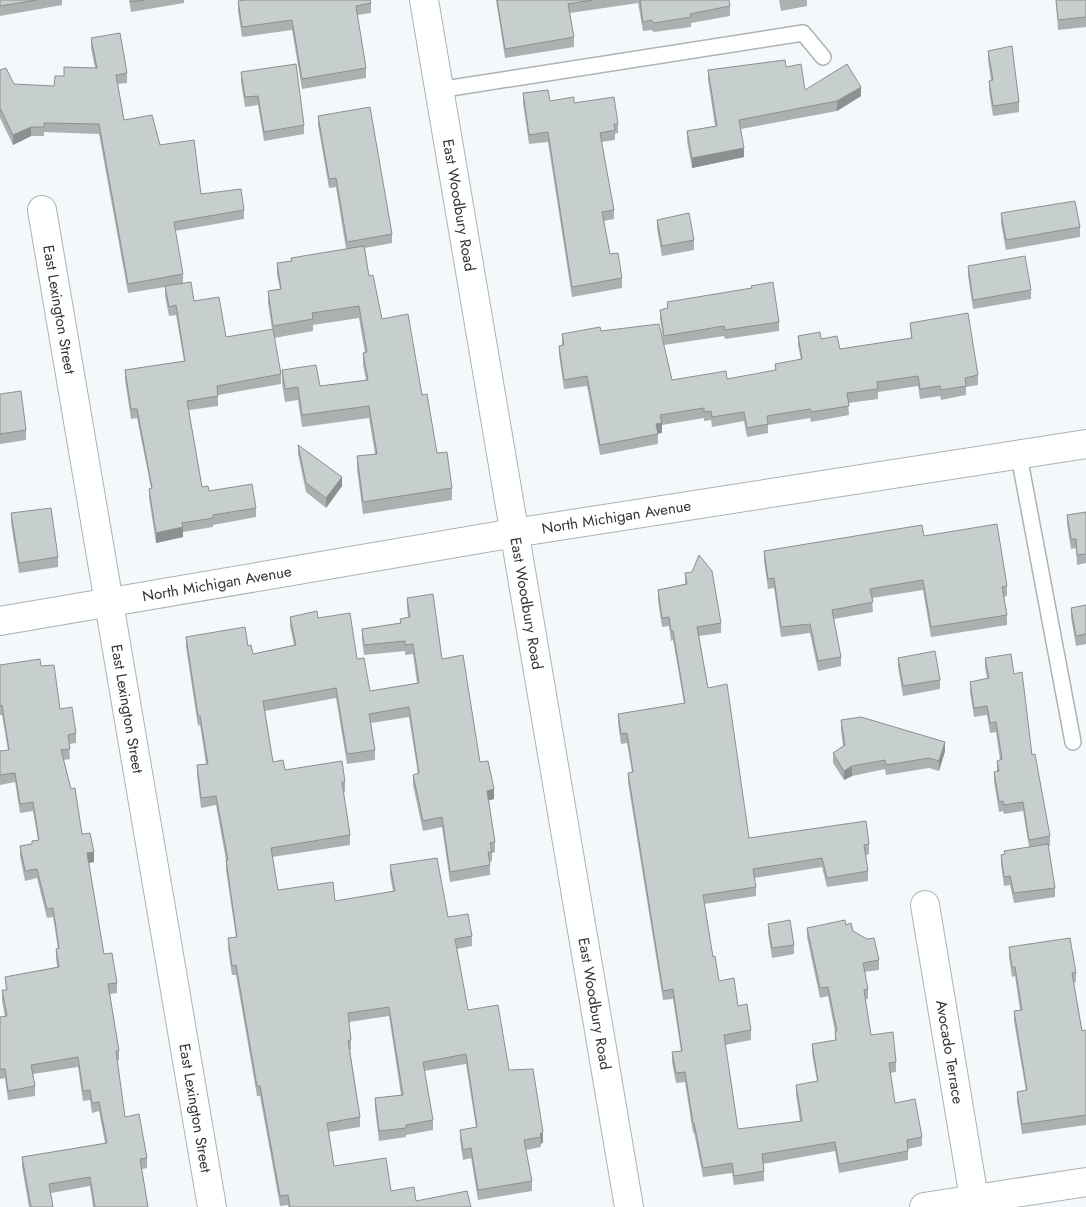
<svg xmlns="http://www.w3.org/2000/svg" width="1086" height="1207" viewBox="0 0 1086 1207" font-family="Jost,sans-serif">
<rect width="100%" height="100%" fill="#f3f9fb"/>
<g fill="none" stroke-linecap="round" stroke-linejoin="round">
<!-- service casing -->
<g stroke="#adb2b4" stroke-width="18">
<g id="service">
<polyline points="438,90 803,33 823,57"/>
<polyline points="1019,456 1073,742"/>
</g>
</g>
<!-- minor casing -->
<g stroke="#adb2b4" stroke-width="30">
<g id="minor">
<path id="s1" d="M424,0L629,1207"/>
<path id="s2" d="M42,210L212,1207"/>
<path id="s3" d="M0,621L514,533L1086,444"/>
<path id="s4" d="M925,905L974,1198"/>
<polyline points="924,1207 1086,1182"/>
</g>
</g>
<!-- service -->
<use href="#service" stroke="#fff" stroke-width="15"/>
<!-- minor -->
<use href="#minor" stroke="#fff" stroke-width="28"/>
</g>
<!-- wall -->
<g fill="#abb1b1">
<polygon points="0,0 62,0 62,5 0,16"/>
<polygon points="129,0 184,0 184,3 131,12"/>
<polygon points="496,0 729,0 730,6 730,16 691,23 691,27 654,32 651,30 643,31 638,3 570,13 574,37 574,47 505,58"/>
<polygon points="779,0 807,0 807,6 781,11"/>
<polygon points="1056,0 1086,0 1086,27 1058,30"/>
<polygon points="238,1 371,3 371,13 357,15 366,68 366,78 302,89 292,30 242,37 238,11"/>
<polygon points="91,38 127,73 127,83 118,84 124,120 160,145 201,194 244,210 244,219 175,231 183,274 183,283 194,301 226,337 272,329 268,303 268,291 280,289 277,275 277,263 291,261 291,258 346,249 336,187 329,188 318,125 318,116 392,234 392,243 365,248 369,276 382,319 422,395 437,453 452,488 452,500 363,514 357,469 357,456 375,454 369,418 302,427 298,400 285,402 282,383 282,370 320,386 366,380 363,365 363,353 365,353 359,318 313,325 313,331 274,338 281,374 281,384 218,395 218,406 189,410 202,487 209,491 256,508 256,517 213,525 213,527 183,532 183,537 156,543 149,498 149,489 151,488 137,418 131,419 125,380 125,370 184,361 176,315 169,316 165,296 165,287 128,293 99,134 44,132 44,136 31,136 13,145 0,118 0,70 14,84 54,86 64,76 95,68 91,48"/>
<polygon points="988,51 1019,102 1019,112 993,116 989,91 989,81 991,81 988,60"/>
<polygon points="786,67 805,90 861,96 837,111 741,129 744,157 692,168 687,141 687,131 715,126 708,80 708,70"/>
<polygon points="241,72 304,125 304,134 264,141 258,105 245,107 241,82"/>
<polygon points="523,93 550,101 574,103 618,124 618,133 615,134 615,140 601,142 614,210 614,219 604,221 610,254 622,278 622,288 572,297 548,142 529,144 523,103"/>
<polygon points="1001,213 1080,227 1080,237 1006,250 1001,223"/>
<polygon points="657,220 694,240 694,250 662,256 657,229"/>
<polygon points="968,266 1031,290 1031,299 973,309 968,276"/>
<polygon points="667,302 779,322 779,331 725,339 724,336 664,345 660,319 660,310 667,308"/>
<polygon points="910,323 978,375 978,385 966,387 966,395 941,400 940,396 920,399 918,386 878,392 878,399 848,403 849,415 811,422 810,418 768,425 768,433 747,437 744,421 712,427 711,420 704,421 704,418 662,425 662,433 658,433 658,444 600,455 587,386 564,389 559,355 559,346 562,345 562,334 601,331 672,380 727,379 775,371 775,364 801,360 798,345 798,336 821,339 840,349 911,338"/>
<polygon points="0,394 26,430 26,440 0,444"/>
<polygon points="298,445 342,486 326,508 306,492 298,454"/>
<polygon points="1086,512 1086,563 1077,565 1076,548 1071,549 1067,524 1067,515"/>
<polygon points="11,513 58,557 58,567 19,573 11,523"/>
<polygon points="924,536 1007,586 1007,596 1004,597 1007,615 1007,625 931,637 923,590 872,598 873,612 834,619 841,657 841,666 818,671 810,633 781,637 774,588 768,589 764,561 764,551"/>
<polygon points="685,573 721,623 721,633 699,636 708,688 749,838 869,844 869,854 866,855 868,871 868,881 827,887 822,867 754,878 756,887 756,896 704,904 713,957 719,981 738,1006 751,1030 751,1040 725,1045 738,1129 800,1121 796,1094 796,1085 817,1081 812,1053 812,1044 835,1040 835,1031 828,996 820,998 807,937 807,928 846,925 853,931 879,960 879,970 864,972 868,989 868,999 865,999 871,1035 896,1062 896,1072 890,1073 895,1103 922,1137 922,1146 908,1149 908,1160 839,1173 835,1151 763,1164 764,1171 764,1181 734,1185 732,1173 703,1177 694,1132 693,1133 685,1082 676,1083 672,1062 672,1052 681,1051 673,999 663,1000 628,782 628,773 632,772 627,743 621,744 618,723 618,714 684,703 673,640 671,641 669,626 662,627 658,600 658,590 685,584"/>
<polygon points="407,598 442,659 494,799 488,800 495,842 495,852 492,853 492,861 490,862 490,875 450,882 442,827 423,831 413,785 413,775 418,774 409,717 371,723 375,750 375,760 347,764 336,698 265,711 273,762 285,770 345,782 345,792 343,792 350,835 350,845 272,857 278,890 335,901 393,891 390,875 390,865 448,917 472,936 472,946 457,949 468,1010 509,1070 543,1142 541,1144 541,1147 526,1150 532,1181 532,1191 478,1200 471,1158 463,1160 460,1140 460,1130 476,1127 466,1064 424,1071 433,1120 433,1130 406,1135 406,1137 379,1141 375,1108 375,1098 401,1095 389,1016 349,1022 351,1040 351,1050 350,1050 360,1117 360,1127 329,1132 334,1166 416,1201 471,1207 288,1207 288,1205 280,1206 260,1096 257,1096 236,975 232,975 228,948 228,938 236,937 226,870 226,860 216,805 201,808 197,775 197,765 206,764 200,725 198,726 186,647 186,637 248,646 253,654 294,645 290,626 290,617 318,618 357,659 370,691 417,683 413,654 405,655 405,651 364,655 362,639 362,629 400,623 400,619 408,617 407,608"/>
<polygon points="1086,605 1086,644 1076,646 1071,617 1071,608"/>
<polygon points="898,658 940,680 940,689 903,696 898,667"/>
<polygon points="985,658 1014,674 1050,836 1050,846 1048,846 1055,888 1055,897 1014,903 1010,885 1004,886 1001,864 1001,855 1004,854 1004,851 1029,847 1023,811 1004,814 1003,811 999,812 994,781 994,772 997,771 997,761 1000,760 996,732 990,733 987,715 974,717 970,692 970,682 987,678 985,668"/>
<polygon points="0,665 41,666 60,709 76,733 76,743 69,744 70,759 64,760 82,834 94,862 89,863 104,954 117,983 117,993 110,994 119,1051 119,1060 117,1061 125,1117 147,1158 147,1168 142,1169 148,1207 93,1207 90,1186 51,1193 53,1207 29,1207 22,1167 22,1157 105,1143 99,1111 92,1113 90,1100 83,1101 78,1067 33,1074 35,1086 35,1096 8,1100 5,1078 0,1079 0,1017 5,1017 2,1000 2,990 6,990 5,977 57,967 56,958 56,949 58,949 53,917 47,918 37,878 25,881 20,856 20,846 32,844 32,841 38,840 33,811 20,813 15,782 0,785 0,751 8,750 2,715 0,715"/>
<polygon points="841,720 945,751 939,771 929,768 886,775 885,769 852,776 844,780 833,763 833,753 843,746 841,730"/>
<polygon points="768,924 794,945 794,954 772,958 768,933"/>
<polygon points="1009,947 1076,973 1076,982 1074,983 1082,1031 1086,1030 1086,1125 1022,1134 1017,1101 1017,1092 1026,1091 1014,1021 1014,1011 1020,1010 1015,976 1012,977 1009,957"/>
</g>
<!-- shaded-wall -->
<g fill="#8b9090">
<polygon points="861,87 861,96 837,111 837,101"/>
<polygon points="31,127 31,136 13,145 13,135"/>
<polygon points="744,148 744,157 692,168 692,158"/>
<polygon points="662,423 662,433 656,434 656,424"/>
<polygon points="342,477 342,486 326,508 326,498"/>
<polygon points="183,527 183,537 156,543 156,533"/>
<polygon points="945,742 945,751 939,771 939,761"/>
<polygon points="852,766 852,776 844,780 844,771"/>
<polygon points="494,789 494,799 487,801 487,791"/>
<polygon points="94,852 94,862 87,863 87,853"/>
<polygon points="543,1132 543,1142 541,1144 540,1134"/>
</g>
<!-- building -->
<g fill="#c7cece" stroke="#8b9090">
<polygon points="0,0 37,0 0,6"/>
<polygon points="130,0 145,0 131,2"/>
<polygon points="246,0 370,0 371,3 356,6 366,68 302,79 292,20 242,27 238,1"/>
<polygon points="497,0 593,0 568,4 574,37 505,49"/>
<polygon points="640,0 729,0 730,6 690,14 691,17 654,23 651,20 643,22"/>
<polygon points="1056,0 1086,0 1086,17 1058,20"/>
<polygon points="120,33 127,73 116,75 124,120 152,115 160,145 194,140 201,194 241,189 244,210 174,222 183,274 128,284 99,124 44,123 44,127 31,127 13,135 0,108 0,70 6,68 14,84 54,86 55,76 64,76 64,67 97,68 91,38"/>
<polygon points="1012,46 1019,102 993,106 989,81 993,80 988,51"/>
<polygon points="785,60 786,67 801,64 805,90 847,64 861,87 837,101 739,120 744,148 692,158 687,131 717,126 708,70"/>
<polygon points="296,64 304,125 264,132 258,96 245,97 241,72"/>
<polygon points="548,90 550,101 574,97 574,103 614,97 618,124 614,124 615,130 600,133 614,210 602,212 610,254 618,253 622,278 572,287 548,132 529,135 523,93"/>
<polygon points="370,107 392,234 347,242 336,178 329,179 318,116"/>
<polygon points="1075,201 1080,227 1006,240 1001,213"/>
<polygon points="689,213 694,240 662,246 657,220"/>
<polygon points="364,246 369,276 373,275 382,319 408,314 422,395 427,394 437,453 447,452 452,488 363,502 357,456 377,454 369,406 302,415 298,387 285,389 282,370 316,365 320,386 368,380 363,353 367,352 359,306 312,313 313,319 273,326 268,291 281,289 277,263 292,261 291,258"/>
<polygon points="1025,256 1031,290 973,300 968,266"/>
<polygon points="191,282 194,301 219,297 226,337 273,329 281,374 217,386 218,396 187,401 202,487 208,486 209,491 252,484 256,508 213,515 213,518 182,523 183,527 156,533 149,489 152,488 137,409 131,409 125,370 185,361 176,305 169,307 165,286"/>
<polygon points="773,282 779,322 725,330 724,326 664,336 660,310 668,308 667,302 752,288 751,286"/>
<polygon points="968,313 978,375 965,378 966,386 941,390 940,386 920,389 918,376 877,382 878,389 847,393 849,406 811,412 810,409 767,416 768,424 747,428 744,412 712,417 711,411 704,412 704,408 660,415 662,423 656,424 658,434 600,445 587,376 564,380 559,346 564,345 562,334 600,327 601,331 659,324 672,380 726,371 727,379 776,370 775,364 802,359 798,336 820,332 821,339 837,336 840,349 912,338 910,323"/>
<polygon points="21,391 26,430 0,434 0,394"/>
<polygon points="298,445 342,477 326,498 306,483"/>
<polygon points="51,508 58,557 19,563 11,513"/>
<polygon points="1086,512 1086,554 1077,555 1076,539 1071,539 1067,515"/>
<polygon points="997,524 1007,586 1002,587 1007,615 931,627 923,580 870,589 873,602 832,610 841,657 818,661 810,624 781,627 774,578 768,579 764,551 922,525 924,536"/>
<polygon points="699,555 712,571 721,623 697,627 708,688 727,684 749,838 866,821 869,844 864,845 868,871 827,878 822,858 753,869 756,887 703,895 713,957 715,956 719,981 734,978 738,1006 747,1004 751,1030 724,1035 738,1129 802,1121 796,1085 818,1081 812,1044 836,1040 835,1031 837,1031 828,987 820,988 807,928 845,920 846,925 851,923 853,931 867,939 874,938 879,960 863,963 868,989 864,990 871,1035 893,1032 896,1062 889,1063 895,1103 915,1099 922,1137 907,1140 908,1151 839,1164 835,1142 762,1154 764,1171 734,1176 732,1163 703,1168 694,1123 693,1123 685,1072 676,1073 672,1052 682,1051 673,989 663,991 628,773 633,772 627,733 621,734 618,714 685,703 673,631 671,631 669,617 662,618 658,590 687,584 685,573 692,572"/>
<polygon points="433,594 442,659 463,655 480,762 488,761 494,789 487,791 495,842 490,843 492,852 488,852 490,865 450,872 442,817 423,821 413,775 419,773 409,707 369,714 375,750 347,754 336,688 263,701 273,762 283,760 285,770 342,761 345,782 342,782 350,835 271,848 278,890 333,882 335,901 395,891 390,865 437,858 448,917 468,914 472,936 455,939 468,1010 498,1005 509,1070 533,1069 543,1132 540,1134 541,1137 524,1140 532,1181 478,1190 471,1148 463,1150 460,1130 477,1127 466,1054 423,1062 433,1120 406,1125 406,1128 379,1131 375,1098 403,1095 389,1007 348,1013 351,1040 348,1041 360,1117 327,1123 334,1166 386,1158 391,1191 414,1187 416,1201 467,1191 471,1207 290,1207 288,1195 280,1196 260,1086 257,1086 236,965 232,966 228,938 237,937 226,860 228,860 216,796 201,798 197,765 208,764 200,716 198,716 186,637 245,627 248,646 251,645 253,654 296,645 290,617 317,611 318,618 350,613 357,659 364,658 370,691 419,683 413,644 405,645 405,641 364,645 362,629 401,623 400,619 410,617 407,598"/>
<polygon points="1086,605 1086,634 1076,636 1071,608"/>
<polygon points="935,651 940,680 903,686 898,658"/>
<polygon points="1011,654 1014,674 1022,672 1032,755 1035,754 1050,836 1029,840 1023,802 1004,805 1003,801 999,802 994,772 999,771 997,761 1002,759 996,722 990,723 987,706 974,708 970,682 989,678 985,658"/>
<polygon points="40,659 41,666 54,665 60,709 72,707 76,733 68,735 70,749 61,750 71,789 75,788 82,834 90,833 94,852 87,853 104,954 112,953 117,983 108,984 119,1051 116,1051 125,1117 139,1114 147,1158 140,1159 148,1207 95,1207 90,1177 49,1184 53,1207 31,1207 22,1157 107,1143 99,1102 92,1103 90,1090 83,1091 78,1057 31,1065 35,1086 8,1091 5,1069 0,1069 0,1017 7,1016 2,990 7,990 5,977 59,967 56,949 59,948 53,908 47,909 37,869 25,871 20,846 32,844 32,841 39,840 33,802 20,804 15,773 0,775 0,751 9,750 2,705 0,706 0,665"/>
<polygon points="861,717 945,742 939,761 929,758 886,765 885,760 852,766 844,771 833,753 845,745 841,720"/>
<polygon points="1048,844 1055,888 1014,893 1010,876 1004,877 1001,855 1005,854 1004,851"/>
<polygon points="790,920 794,945 772,948 768,924"/>
<polygon points="1070,938 1076,973 1072,973 1082,1031 1086,1030 1086,1115 1022,1124 1017,1092 1027,1090 1014,1011 1022,1010 1015,967 1012,967 1009,947"/>
</g>
<g text-anchor="middle" stroke-width="5" stroke-linejoin="round" paint-order="stroke">
<!-- street labels -->
<g font-size="15" fill="#313334" stroke="#fff">
<text dy="5" stroke="none"><textPath href="#s1" startOffset="208">East Woodbury Road</textPath></text>
<text dy="5" stroke="none"><textPath href="#s2" startOffset="101">East Lexington Street</textPath></text>
<text dy="5" stroke="none"><textPath href="#s3" startOffset="625">North Michigan Avenue</textPath></text>
<text dy="5" stroke="none"><textPath href="#s3" startOffset="220">North Michigan Avenue</textPath></text>
<text dy="5" stroke="none"><textPath href="#s1" startOffset="612">East Woodbury Road</textPath></text>
<text dy="5" stroke="none"><textPath href="#s2" startOffset="506">East Lexington Street</textPath></text>
<text dy="5" stroke="none"><textPath href="#s1" startOffset="1018">East Woodbury Road</textPath></text>
<text dy="5" stroke="none"><textPath href="#s4" startOffset="149">Avocado Terrace</textPath></text>
<text dy="5" stroke="none"><textPath href="#s2" startOffset="911">East Lexington Street</textPath></text>
</g>
</g>
</svg>
